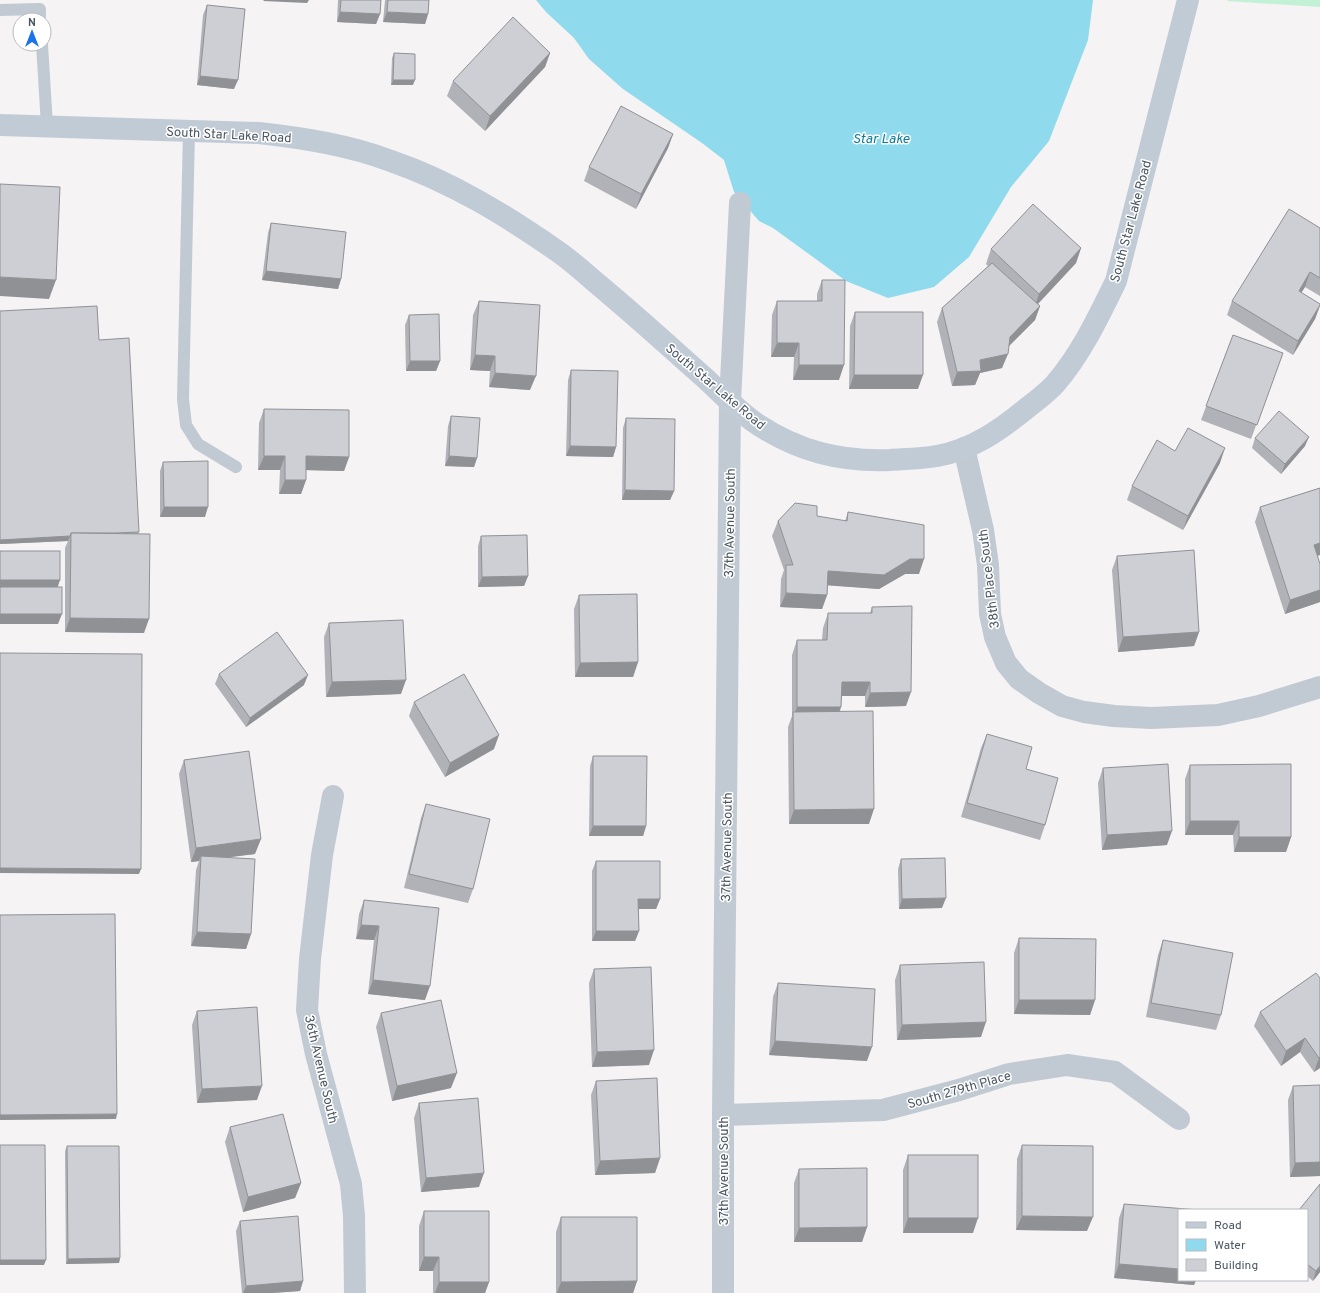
<svg xmlns="http://www.w3.org/2000/svg" width="1320" height="1293" viewBox="0 0 1320 1293" font-family="Overpass,sans-serif">
<rect width="100%" height="100%" fill="#f5f3f3"/>
<!-- green -->
<polygon fill="#c3f1d5" points="1228,0 1320,0 1320,7 1227,1"/>
<!-- water -->
<polygon fill="#90daee" points="536,0 1093,0 1088,40 1049,141 1011,187 969,257 934,287 888,298 846,281 773,228 759,221 734,192 724,160 702,143 623,89 589,59 574,38 546,12"/>
<g fill="none" stroke-linecap="round" stroke-linejoin="round">
<!-- lane -->
<g stroke="#c1cad2" stroke-width="12">
<polyline points="0,10 40,9 40,20"/>
<polyline points="42,44 47,126"/>
<polyline points="189,131 183,399 186,425 198,444 236,467"/>
</g>
<!-- street -->
<g stroke="#c1cad2" stroke-width="22">
<polyline points="964,448 983,530 988,565 990,614 995,637 1006,663 1019,679 1039,693 1062,706 1084,712 1114,716 1151,718 1218,715 1259,706 1320,687"/>
<polyline points="333,796 322,855 310,959 307,1010 316,1054 351,1184 354,1216 355,1293"/>
<polyline points="723,1115 883,1110 959,1090 1009,1074 1067,1065 1115,1072 1179,1119"/>
<polyline points="723,1293 723,1115 730,401 740,203"/>
</g>
<!-- secondary -->
<path stroke="#c1cbd6" stroke-width="22" d="M0,125L259,133C303,138 349,145 391,161C452,182 507,216 560,253C574,263 587,275 600,286C636,316 671,348 706,379C722,394 738,411 757,424C798,451 840,462 890,460C905,459 921,459 937,456C972,450 1000,430 1027,408C1037,400 1047,393 1055,384C1081,354 1099,316 1116,281L1188,0"/>
</g>
<!-- wall -->
<g fill="#b0b2b7">
<polygon points="338,0 381,0 380,14 376,24 337,22"/>
<polygon points="385,0 429,0 428,14 425,24 383,22"/>
<polygon points="207,5 234,89 197,85 203,15"/>
<polygon points="394,53 413,85 391,85 392,58"/>
<polygon points="550,53 545,67 485,131 447,96 453,81"/>
<polygon points="673,134 668,148 636,209 584,181 589,167"/>
<polygon points="271,223 341,279 338,289 262,280 268,233"/>
<polygon points="1320,228 1320,296 1305,287 1301,293 1320,304 1320,306 1315,319 1293,355 1227,315 1232,301"/>
<polygon points="1081,248 1076,263 1038,304 1040,306 1035,320 1008,347 1002,368 980,373 975,385 952,386 937,322 942,308 988,266 986,264 991,249"/>
<polygon points="822,280 839,380 793,380 794,357 771,357 772,315 777,301 817,301 817,294"/>
<polygon points="479,301 530,390 489,387 490,371 470,370 473,315"/>
<polygon points="0,311 99,340 139,532 138,534 144,633 65,632 65,548 68,541 0,544"/>
<polygon points="855,312 918,389 849,389 850,326"/>
<polygon points="409,315 440,361 436,371 406,371 405,325"/>
<polygon points="1233,335 1283,353 1251,439 1201,420"/>
<polygon points="571,370 616,447 613,457 566,456 568,380"/>
<polygon points="264,409 349,457 344,471 306,470 306,480 301,494 279,494 280,470 258,470 259,423"/>
<polygon points="451,416 477,458 474,467 445,466 448,426"/>
<polygon points="626,418 674,491 670,500 622,500 623,428"/>
<polygon points="1255,438 1305,446 1281,474 1252,448"/>
<polygon points="1175,451 1220,463 1183,530 1127,500 1132,486"/>
<polygon points="163,462 205,517 160,517 160,471"/>
<polygon points="1320,488 1320,555 1317,556 1320,564 1320,602 1285,614 1255,522 1260,507"/>
<polygon points="848,512 919,574 905,574 879,589 828,585 827,595 822,609 780,607 781,579 784,570 772,536 778,521 817,516 845,521"/>
<polygon points="481,536 528,576 524,586 478,587 478,546"/>
<polygon points="1117,556 1199,632 1194,646 1118,652 1112,570"/>
<polygon points="579,595 638,662 633,677 575,677 574,609"/>
<polygon points="872,607 906,706 865,707 865,696 842,696 840,712 869,824 789,824 788,727 792,716 792,655 797,640 822,640 823,628 828,613 870,613"/>
<polygon points="329,623 401,694 326,697 324,637"/>
<polygon points="219,674 304,685 246,727 215,684"/>
<polygon points="414,702 494,749 445,777 409,716"/>
<polygon points="987,734 1026,769 1045,825 1040,840 961,817 981,748"/>
<polygon points="593,756 646,826 643,836 589,836 590,766"/>
<polygon points="184,760 255,854 226,857 251,934 246,949 191,946 196,870 199,861 191,862 179,774"/>
<polygon points="1190,765 1291,837 1286,852 1234,852 1233,835 1185,835 1185,779"/>
<polygon points="1103,768 1167,845 1102,850 1098,783"/>
<polygon points="426,804 473,889 468,903 404,888 421,818"/>
<polygon points="901,859 942,908 899,909 898,869"/>
<polygon points="596,861 660,899 656,909 639,909 639,931 635,941 592,941 592,871"/>
<polygon points="364,900 425,1000 368,994 374,940 356,939 359,914"/>
<polygon points="1019,938 1095,1000 1090,1015 1014,1014 1014,953"/>
<polygon points="1163,940 1221,1015 1216,1030 1146,1017 1158,955"/>
<polygon points="900,965 981,1037 897,1040 895,980"/>
<polygon points="594,969 649,1065 592,1067 589,983"/>
<polygon points="1316,973 1320,1068 1314,1072 1300,1052 1281,1066 1254,1026 1260,1012"/>
<polygon points="778,983 867,1061 769,1055 773,997"/>
<polygon points="197,1011 257,1100 197,1103 192,1025"/>
<polygon points="381,1013 451,1088 392,1101 376,1027"/>
<polygon points="596,1081 660,1158 655,1173 595,1175 591,1095"/>
<polygon points="1293,1086 1320,1176 1290,1177 1288,1100"/>
<polygon points="419,1103 479,1187 421,1192 414,1118"/>
<polygon points="230,1127 301,1183 295,1198 243,1212 225,1142"/>
<polygon points="1022,1145 1087,1231 1016,1230 1017,1159"/>
<polygon points="67,1146 120,1258 119,1263 66,1264 65,1151"/>
<polygon points="908,1155 973,1233 903,1233 903,1170"/>
<polygon points="799,1169 867,1227 862,1242 794,1242 794,1183"/>
<polygon points="1320,1184 1320,1272 1313,1281 1307,1276 1307,1210"/>
<polygon points="1124,1204 1179,1280 1196,1280 1194,1285 1114,1278 1119,1218"/>
<polygon points="424,1211 489,1282 485,1293 433,1293 433,1271 419,1271 419,1226"/>
<polygon points="561,1217 637,1281 633,1293 556,1293 556,1232"/>
<polygon points="240,1221 303,1281 300,1291 272,1293 242,1293 236,1231"/>
</g>
<!-- shaded-wall -->
<g fill="#909195">
<polygon points="264,0 309,0 307,3 263,1"/>
<polygon points="340,12 380,14 376,24 337,22"/>
<polygon points="387,12 428,14 425,24 383,22"/>
<polygon points="550,53 545,67 485,131 490,116"/>
<polygon points="200,76 238,80 234,89 197,85"/>
<polygon points="393,80 415,80 413,85 391,85"/>
<polygon points="673,134 668,148 636,209 641,194"/>
<polygon points="1081,248 1076,263 1034,308 1039,294"/>
<polygon points="266,271 341,279 338,289 262,280"/>
<polygon points="1310,272 1305,287 1293,305 1299,291"/>
<polygon points="0,277 56,280 49,299 0,296"/>
<polygon points="1320,305 1315,319 1293,355 1298,341"/>
<polygon points="1040,306 1035,320 1004,351 1010,337"/>
<polygon points="777,343 799,343 794,357 771,357"/>
<polygon points="1008,354 1002,368 980,373 975,385 952,386 957,372 980,360"/>
<polygon points="475,355 495,356 490,371 470,370"/>
<polygon points="410,361 440,361 436,371 406,371"/>
<polygon points="799,365 844,365 839,380 793,380"/>
<polygon points="495,373 536,376 530,390 489,387"/>
<polygon points="854,375 923,375 918,389 849,389"/>
<polygon points="1309,437 1305,446 1281,474 1285,464"/>
<polygon points="570,446 616,447 613,457 566,456"/>
<polygon points="1225,448 1220,463 1183,530 1188,516"/>
<polygon points="264,456 285,456 280,470 258,470"/>
<polygon points="306,456 349,457 344,471 301,470"/>
<polygon points="449,456 477,458 474,467 445,466"/>
<polygon points="285,480 306,480 301,494 279,494"/>
<polygon points="625,490 674,491 670,500 622,500"/>
<polygon points="164,507 208,507 205,517 160,517"/>
<polygon points="70,536 68,541 0,544 0,540"/>
<polygon points="1320,543 1320,555 1308,559 1314,545"/>
<polygon points="910,559 924,559 919,574 905,574 879,589 822,585 828,571"/>
<polygon points="528,576 524,586 478,587 482,577"/>
<polygon points="0,580 60,580 57,589 0,589"/>
<polygon points="1320,590 1320,602 1285,614 1290,600"/>
<polygon points="786,593 827,595 822,609 780,607"/>
<polygon points="0,614 62,614 58,624 0,624"/>
<polygon points="70,618 149,619 144,633 65,632"/>
<polygon points="1199,632 1194,646 1118,652 1123,637"/>
<polygon points="638,662 633,677 575,677 580,663"/>
<polygon points="308,675 304,685 246,727 250,718"/>
<polygon points="406,680 401,694 326,697 332,682"/>
<polygon points="842,682 870,682 865,696 837,696"/>
<polygon points="911,692 906,706 865,707 870,693"/>
<polygon points="797,707 841,707 836,721 793,718"/>
<polygon points="499,735 494,749 445,777 450,763"/>
<polygon points="874,809 869,824 789,824 794,810"/>
<polygon points="1190,821 1239,821 1233,835 1185,835"/>
<polygon points="593,826 646,826 643,836 589,836"/>
<polygon points="1172,831 1167,845 1102,850 1107,835"/>
<polygon points="1239,837 1291,837 1286,852 1234,852"/>
<polygon points="261,839 255,854 201,861 201,856 199,861 191,862 196,848"/>
<polygon points="0,868 141,869 139,874 0,873"/>
<polygon points="946,898 942,908 899,909 902,899"/>
<polygon points="638,899 660,899 656,909 635,909"/>
<polygon points="361,925 379,926 374,940 356,939"/>
<polygon points="596,931 639,931 635,941 592,941"/>
<polygon points="197,932 251,934 246,949 191,946"/>
<polygon points="373,980 430,986 425,1000 368,994"/>
<polygon points="1019,1000 1095,1000 1090,1015 1014,1014"/>
<polygon points="986,1022 981,1037 897,1040 902,1025"/>
<polygon points="1305,1038 1300,1052 1281,1066 1286,1051"/>
<polygon points="775,1041 872,1047 867,1061 769,1055"/>
<polygon points="654,1050 649,1065 592,1067 597,1052"/>
<polygon points="1320,1057 1320,1068 1314,1072 1319,1058"/>
<polygon points="457,1073 451,1088 392,1101 397,1086"/>
<polygon points="262,1086 257,1100 197,1103 202,1089"/>
<polygon points="117,1114 116,1119 0,1120 0,1115"/>
<polygon points="660,1158 655,1173 595,1175 600,1161"/>
<polygon points="1320,1162 1320,1176 1290,1177 1295,1163"/>
<polygon points="484,1173 479,1187 421,1192 426,1178"/>
<polygon points="301,1183 295,1198 243,1212 248,1197"/>
<polygon points="1022,1216 1093,1217 1087,1231 1016,1230"/>
<polygon points="908,1218 978,1218 973,1233 903,1233"/>
<polygon points="867,1227 862,1242 794,1242 799,1228"/>
<polygon points="424,1257 439,1257 433,1271 419,1271"/>
<polygon points="120,1258 119,1263 66,1264 68,1259"/>
<polygon points="0,1260 46,1260 44,1265 0,1265"/>
<polygon points="1119,1264 1179,1269 1179,1280 1196,1280 1194,1285 1114,1278"/>
<polygon points="1320,1266 1320,1272 1313,1281 1316,1271"/>
<polygon points="303,1281 300,1291 272,1293 243,1293 246,1286"/>
<polygon points="637,1281 633,1293 557,1293 561,1282"/>
<polygon points="439,1282 489,1282 485,1293 435,1293"/>
</g>
<!-- building -->
<g fill="#cdcfd5" stroke="#909195">
<polygon points="341,0 381,0 380,14 340,12"/>
<polygon points="388,0 429,0 428,14 387,12"/>
<polygon points="207,5 245,9 238,80 200,76"/>
<polygon points="513,17 550,53 490,116 453,81"/>
<polygon points="394,53 415,54 415,80 393,80"/>
<polygon points="621,106 673,134 641,194 589,167"/>
<polygon points="0,184 60,187 56,280 0,277"/>
<polygon points="1033,204 1081,248 1039,294 991,249"/>
<polygon points="1289,209 1320,228 1320,278 1310,272 1299,291 1320,304 1320,305 1298,341 1232,301"/>
<polygon points="271,223 346,232 341,279 266,271"/>
<polygon points="992,263 1040,306 1010,337 1008,354 980,360 981,371 957,372 942,308"/>
<polygon points="822,280 845,280 844,365 799,365 799,343 777,343 777,301 822,301"/>
<polygon points="479,301 540,305 536,376 495,373 495,356 475,355"/>
<polygon points="97,306 99,340 129,338 139,532 116,533 71,533 70,536 0,540 0,311"/>
<polygon points="855,312 923,312 923,375 854,375"/>
<polygon points="439,314 440,361 410,361 409,315"/>
<polygon points="1233,335 1283,353 1257,425 1206,406"/>
<polygon points="571,370 618,371 616,447 570,446"/>
<polygon points="264,409 349,410 349,457 306,456 306,480 285,480 285,456 264,456"/>
<polygon points="1279,411 1309,437 1285,464 1255,438"/>
<polygon points="451,416 480,418 477,458 449,456"/>
<polygon points="626,418 675,419 674,491 625,490"/>
<polygon points="1188,428 1225,448 1188,516 1132,486 1157,440 1175,451"/>
<polygon points="208,461 208,507 164,507 163,462"/>
<polygon points="1320,488 1320,543 1314,545 1320,564 1320,590 1290,600 1260,507"/>
<polygon points="795,503 817,506 817,516 847,521 848,512 924,525 924,559 910,559 884,575 828,571 827,595 786,593 786,565 793,565 778,521"/>
<polygon points="71,533 150,534 149,619 70,618"/>
<polygon points="527,535 528,576 482,577 481,536"/>
<polygon points="1194,550 1199,632 1123,637 1117,556"/>
<rect x="0" y="551" width="60" height="29"/>
<rect x="0" y="587" width="62" height="27"/>
<polygon points="637,594 638,662 580,663 579,595"/>
<polygon points="912,606 911,692 870,693 870,682 842,682 841,707 797,707 797,640 827,640 828,613 872,613 872,607"/>
<polygon points="403,620 406,680 332,682 329,623"/>
<polygon points="277,632 308,675 250,718 219,674"/>
<polygon points="0,653 142,654 141,869 0,868"/>
<polygon points="464,674 499,735 450,763 414,702"/>
<polygon points="873,711 874,809 794,810 793,712"/>
<polygon points="987,734 1032,747 1026,769 1058,778 1045,825 967,803"/>
<polygon points="249,751 261,839 196,848 184,760"/>
<polygon points="593,756 647,756 646,826 593,826"/>
<polygon points="1168,764 1172,831 1107,835 1103,768"/>
<polygon points="1291,764 1291,837 1239,837 1239,821 1190,821 1190,765"/>
<polygon points="426,804 490,819 473,889 409,874"/>
<polygon points="201,856 255,859 251,934 197,932"/>
<polygon points="945,858 946,898 902,899 901,859"/>
<polygon points="596,861 660,861 660,899 638,899 639,931 596,931"/>
<polygon points="364,900 439,908 430,986 373,980 379,926 361,925"/>
<polygon points="115,914 117,1114 0,1115 0,915"/>
<polygon points="1019,938 1096,939 1095,1000 1019,1000"/>
<polygon points="1163,940 1233,953 1221,1015 1151,1003"/>
<polygon points="984,962 986,1022 902,1025 900,965"/>
<polygon points="651,967 654,1050 597,1052 594,969"/>
<polygon points="1316,973 1320,978 1320,1057 1319,1058 1305,1038 1286,1051 1260,1012"/>
<polygon points="778,983 875,989 872,1047 775,1041"/>
<polygon points="441,1000 457,1073 397,1086 381,1013"/>
<polygon points="257,1007 262,1086 202,1089 197,1011"/>
<polygon points="657,1078 660,1158 600,1161 596,1081"/>
<polygon points="1320,1085 1320,1162 1295,1163 1293,1086"/>
<polygon points="478,1098 484,1173 426,1178 419,1103"/>
<polygon points="283,1114 301,1183 248,1197 230,1127"/>
<polygon points="0,1145 45,1145 46,1260 0,1260"/>
<polygon points="1022,1145 1093,1146 1093,1217 1022,1216"/>
<polygon points="67,1146 119,1146 120,1258 68,1259"/>
<rect x="908" y="1155" width="70" height="63"/>
<polygon points="867,1168 867,1227 799,1228 799,1169"/>
<polygon points="1320,1184 1320,1266 1316,1271 1307,1264 1307,1210 1299,1210"/>
<polygon points="1124,1204 1199,1210 1179,1210 1179,1269 1119,1264"/>
<polygon points="424,1211 489,1211 489,1282 439,1282 439,1257 424,1257"/>
<polygon points="298,1216 303,1281 246,1286 240,1221"/>
<polygon points="561,1217 637,1217 637,1281 561,1282"/>
</g>
<g text-anchor="middle" stroke-width="3" stroke-linejoin="round" paint-order="stroke">
<!-- street labels -->
<g font-size="13" fill="#4a5661" stroke="#fff">
<text transform="translate(229 134) rotate(3)" y="5">South Star Lake Road</text>
<text transform="translate(1130 221) rotate(-75)" y="5">South Star Lake Road</text>
<text transform="translate(716 386) rotate(40)" y="5">South Star Lake Road</text>
<text transform="translate(729 523) rotate(-89)" y="5">37th Avenue South</text>
<text transform="translate(988 579) rotate(-97)" y="5">38th Place South</text>
<text transform="translate(726 847) rotate(-89)" y="5">37th Avenue South</text>
<text transform="translate(322 1069) rotate(77)" y="5">36th Avenue South</text>
<text transform="translate(959 1089) rotate(-16)" y="5">South 279th Place</text>
<text transform="translate(723 1171) rotate(-90)" y="5">37th Avenue South</text>
</g>
<!-- water labels -->
<g font-size="14" font-style="italic" fill="#0c7c9b" stroke="#fff">
<text x="881" y="143">Star Lake</text>
</g>
</g>
<!-- legend -->
<rect x="1178" y="1209" width="130" height="72" fill="#ffffff" stroke="#b7bbc0"/>
<rect x="1186" y="1222" width="20" height="6" fill="#c1cbd6" stroke="#b7bbc0"/>
<text x="1214" y="1229" font-size="12" fill="#4a5661">Road</text>
<rect x="1186" y="1239" width="20" height="12" fill="#90daee" stroke="#b7bbc0"/>
<text x="1214" y="1249" font-size="12" fill="#4a5661">Water</text>
<rect x="1186" y="1259" width="20" height="12" fill="#cdcfd5" stroke="#b7bbc0"/>
<text x="1214" y="1269" font-size="12" fill="#4a5661">Building</text>
<!-- north arrow -->
<g transform="translate(32 32)"><circle r="19" fill="#ffffff" stroke="#b7bbc0"/>
<path d="M0-3L7 15L0 10L-7 15Z" fill="#1a73e8"/>
<text y="-6" font-size="11" font-weight="bold" text-anchor="middle" fill="#4a5661">N</text>
</g>
</svg>
